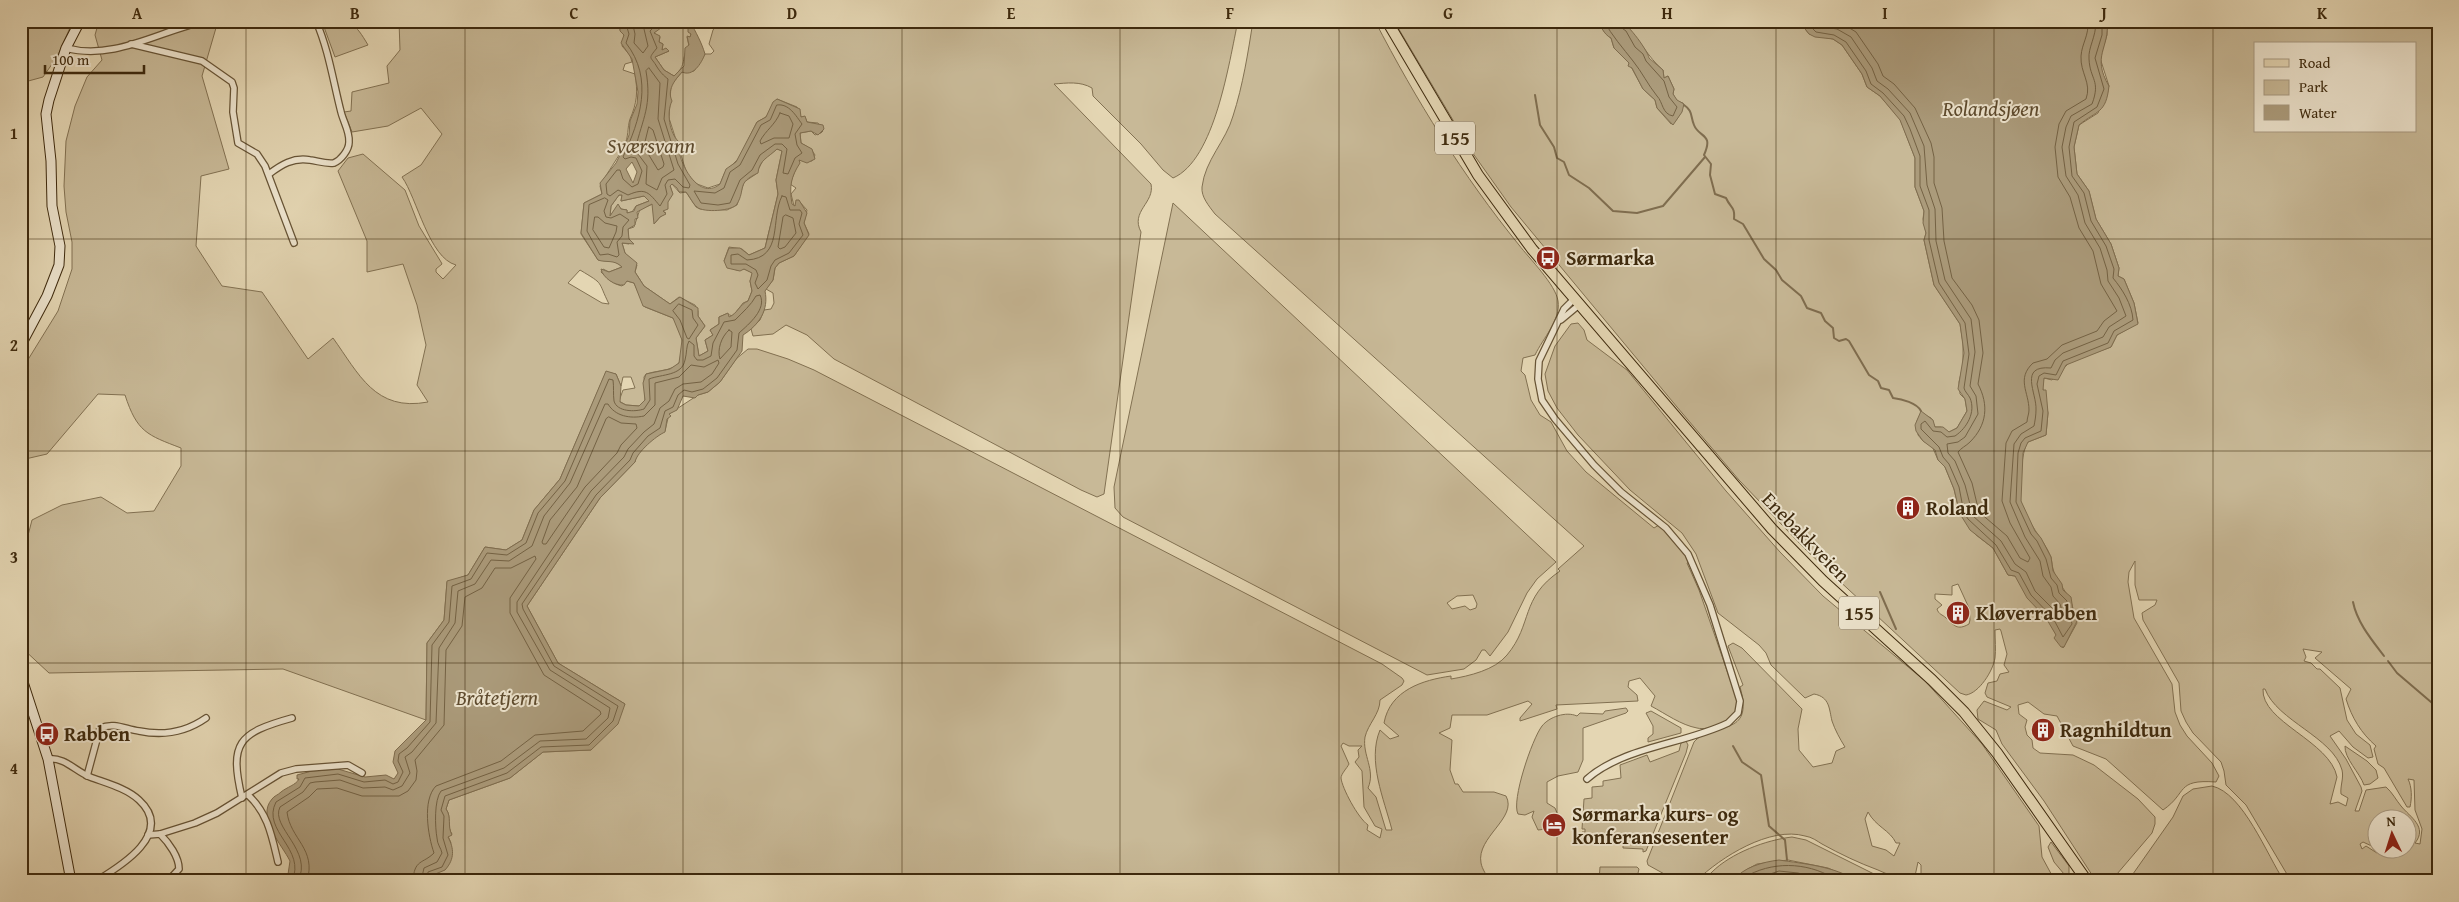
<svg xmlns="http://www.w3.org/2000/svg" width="2459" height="902" viewBox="0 0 2459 902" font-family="'Gentium Book Plus',serif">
<rect width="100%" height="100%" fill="#e4d6b3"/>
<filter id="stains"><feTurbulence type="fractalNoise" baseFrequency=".004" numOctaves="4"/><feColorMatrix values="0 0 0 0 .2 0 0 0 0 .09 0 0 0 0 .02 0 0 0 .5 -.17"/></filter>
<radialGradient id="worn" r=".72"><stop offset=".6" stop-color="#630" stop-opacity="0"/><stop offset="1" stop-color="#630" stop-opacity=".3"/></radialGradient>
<!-- green -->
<g fill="#c8b997" stroke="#827152" fill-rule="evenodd">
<polygon points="21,21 73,21 57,57 43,77 21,83"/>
<path d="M99,21H218L202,76L229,169L201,176L196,246L222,286L262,292L308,359L333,338C359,374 375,412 428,402L417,385L426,345L417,305L403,264L367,272V241L338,171L348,158L363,154L405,190L419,226L441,262L442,264L436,269V272L443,279L456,265C429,258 417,198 402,177L421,165L442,134L421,108L388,126L352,132L344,112L351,111L352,92L389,83L387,66L400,50L399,21H620V30L624,35L622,46L630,55L632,62L625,64L623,70L635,74C638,92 637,103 630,119C627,128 629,137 624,146C617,160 608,171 600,186L602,194L584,203L581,234L598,260C607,259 615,260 622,267L609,272L603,269L601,272C608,279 613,284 622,286L627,281L634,283L645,307L673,318C681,330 690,358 674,367C666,371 655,371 646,374L644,377L645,400L639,406L626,405L619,401L623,390L635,388L631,377H623L621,386L616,374L606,372L560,479L534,510L522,540L506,550L485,547L468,575L447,582L444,620L427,643L426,720L283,669L49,673L21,647L25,547L32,520L62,505L101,497L127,513L154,511L181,466V448C147,435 137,432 125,395L98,394L47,454L21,460V371L58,311L72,269V242L66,212L64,186L66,141L75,106L87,77L102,60L95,35ZM580,270C605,285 597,280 609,304L602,303L568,283Z"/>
<path d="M326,21C352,21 355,23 368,45L335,57L324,27Z"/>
<path d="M666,21H684L691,34L690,37H687L689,46C680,59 688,64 674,76L664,70L655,57L669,51L662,50L663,44L659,42L660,37L654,33Z"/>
<path d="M720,21H1238C1229,62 1215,160 1173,178L1163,170L1141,144L1093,96L1092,88C1080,81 1067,83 1054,84L1151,184C1155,203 1130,211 1141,232L1104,494L1097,497L1081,490L834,359L807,335L786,325L773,334L753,336L751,329L760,320L764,310L771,309L774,303L773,293L766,289L773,280L775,268L779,263L794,256L809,234L804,223L807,210L798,200L796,206H794L791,194L796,188L790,184L799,160L812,161L815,155L811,149L801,143L800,133L811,131L815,135L821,133L823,131L818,123L807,122L805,117H801L797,107L777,99L766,117L757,122L739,158L725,172L720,184L708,188L697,184L687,174L669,118L671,85L682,72L694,71L705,54H711L714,51L709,44L713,30Z"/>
<path d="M1253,21H1375C1416,100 1463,176 1519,245C1529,258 1556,285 1558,301C1561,320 1543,338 1535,355L1523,358L1521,371L1525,375L1531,400L1540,415L1551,422L1567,451L1586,472L1654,528L1659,525L1674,539L1690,561L1687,563L1699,590L1732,685H1734C1736,693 1739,701 1737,708C1733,722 1709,731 1697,728C1681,725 1666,714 1651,706L1655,696L1640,678L1629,681L1628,687L1637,695L1638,701L1556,705L1557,709L1520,721V718L1532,704L1528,701L1487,715H1452L1450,728L1439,733L1452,740L1450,770L1455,784H1458L1463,792H1494L1506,796C1518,818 1476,837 1481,863C1482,869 1487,876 1490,881H429L433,878L432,876L451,843L448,836L452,834C446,826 452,817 446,809L449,800L510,778L543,752L591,750L625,704L558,663L527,606L600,498L635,462C637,449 654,437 665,431L669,414L698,395L708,392L720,382L736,359L748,349H757L788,359L814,370L1382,664L1402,678L1404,681L1402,685L1380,700C1380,714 1368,724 1365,737C1362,755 1376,770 1368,788L1376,797L1386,830H1392C1384,799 1367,761 1380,730L1390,739L1399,736L1384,723C1390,690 1423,680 1451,676V679C1469,676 1495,670 1507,655C1533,624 1520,598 1560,571L1558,569L1584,546L1215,214C1209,206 1201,197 1202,187C1205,160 1226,141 1233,116C1243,85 1248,53 1253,21ZM1343,743L1349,746H1362L1358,750L1359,757L1355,762L1362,771L1364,807L1375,826L1382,829L1380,838L1367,830L1368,825C1358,818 1342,788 1341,778C1341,774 1347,768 1349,764L1341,746Z"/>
<path d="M1394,21H1596C1602,26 1604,34 1611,38L1614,48L1629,63L1643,89L1655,100L1657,108L1671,124C1679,121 1680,111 1683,103L1677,101L1673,94L1674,89L1668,76L1664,78L1663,70C1648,58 1639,37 1620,21H1799L1809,34L1833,39L1842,45L1862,74L1867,87L1880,96L1900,119L1915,158V187L1924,211L1923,219L1926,233L1924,240L1934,285L1960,324L1963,343V365L1959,382L1960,394L1965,399L1967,411L1957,428L1949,432L1941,427H1935L1931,418L1921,413L1917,421L1918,435L1923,441L1932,446L1938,460L1945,467L1954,489L1960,514L1976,535L1993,548L2008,575L2015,576L2017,578L2032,602L2049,621L2063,648L2077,623C2073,615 2074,606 2069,598C2065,590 2057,581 2054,572C2052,567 2052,562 2051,557C2043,538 2027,523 2021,503C2019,492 2021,450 2028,442L2046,435L2048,413L2042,385L2044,378L2052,380L2070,362L2111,347L2117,335L2138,323L2134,303L2124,279L2118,276L2119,268L2111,244L2096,219L2089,191L2077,174L2074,147L2079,125L2098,113L2109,86L2100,58L2107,35V21H2438V599L2435,609L2438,620V881H2392L2388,877L2385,878L2388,881H2325L2319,875L2314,878L2316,881H2291L2246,805L2226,785L2224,771L2221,762L2193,733L2186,722L2181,711L2179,683L2143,620L2142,613L2155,605L2157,600H2139L2135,585V561L2129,572L2128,582L2134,618L2172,684L2175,712L2180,725L2187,736L2212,763L2219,776L2216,782C2175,779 2188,793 2163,810L2106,759L2073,746L2057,716L2044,714L2028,702L2018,705L2019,714L2027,720L2025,727L2027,735L2032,740L2033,748L2040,753L2073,755L2094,765L2138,799L2155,817V824L2152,833L2111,881H2096L2044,801L2002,744L1996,730L1978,719L1977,710L1984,701L2007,710L2011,707L1987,697L1985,693L1988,683L1997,681L2000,674L2009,672L2004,665L2007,654L2001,631L2000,629L1995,630C1995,639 1996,650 1995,658C1993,671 1979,693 1966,695L1960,693L1806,550L1739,480L1677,407L1511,207L1472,152ZM2255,44H2415V131H2255ZM1958,584L1969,608L1970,620L1969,624C1957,631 1954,625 1946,618C1942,614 1939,615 1937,609L1942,605L1935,599V594L1952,595V586ZM2303,649L2322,652L2315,658L2351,689L2346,699C2352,718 2361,733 2376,746L2374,749L2378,764L2384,768L2407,807H2410C2412,798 2412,787 2408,779L2414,780L2415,810L2422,829L2420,844L2415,843C2428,827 2410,817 2401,806C2396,800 2392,792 2386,787L2366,790L2359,811H2355L2362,791L2361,787L2346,759L2330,736L2339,731L2353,747L2368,758L2373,757L2370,745L2356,734L2347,720L2340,688L2320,669H2317L2311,663L2304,661L2306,657ZM2263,689H2265C2277,721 2333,737 2342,770C2344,778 2340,786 2341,794L2348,798L2346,806L2338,802L2330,804L2337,777C2330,741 2261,722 2263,689ZM2376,820H2406L2407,839L2409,840H2407L2406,850H2378L2377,853L2366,846L2362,849L2360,844L2363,842L2376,848Z"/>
<polygon points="777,149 782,151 776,180 778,194 765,248 749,255 742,249 729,247 724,261 736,270 744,269 753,273 750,281 752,291 748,301 743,303 733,316 726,314 719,317 719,324 710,330 713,335 705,340 708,351 699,356 696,338 705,326 698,316 698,311 695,305 679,297 670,304 644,286 635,272 637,265 625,253 622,243 629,244 628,229 634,227 640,209 653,204 655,223 660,217 666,213 663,211 672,192 670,185 672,184 680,193 686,192 696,207 700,209 727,210 737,205 744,182 756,174 764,158"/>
<polygon points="619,195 622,195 621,201 644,196 649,201 636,206 632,212 627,213 627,210 621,209 619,206 610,216 611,206"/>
<path d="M1173,203L1556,562L1537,579L1527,593L1508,632L1490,656L1485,650H1482L1476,660L1464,669L1427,675L1123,517L1115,508L1114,487ZM1473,595L1477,604L1476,608L1470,610L1465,606L1452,609L1447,603L1457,596Z"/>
<path d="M1578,323L1584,330L1587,340L1627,370L1726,491L1780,552L1823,596L1925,681L1982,744L2039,826L2042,857L2055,881H1907L1917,880L1921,876V865L1918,862L1915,876C1902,881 1889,875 1878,870C1859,863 1840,854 1822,844C1817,841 1812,837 1805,836C1770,826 1721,857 1696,881H1677L1648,865L1647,861L1694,742C1713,720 1755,739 1740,687L1743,685L1728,646L1733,643L1742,648L1802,709L1798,729L1799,750L1813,767L1832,763L1836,751L1845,747C1840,739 1835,730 1832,721C1829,709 1830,697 1814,694L1805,698L1771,665L1766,653L1759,645L1718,613L1696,554L1682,533L1630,490L1578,435L1557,408L1548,391L1545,374L1555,346L1571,324ZM1868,812C1876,827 1890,830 1896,843H1900L1894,856L1886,850L1872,846L1865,819Z"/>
<path d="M1626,708L1628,711L1626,713L1583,728V760L1578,772L1558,776L1547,782V803L1555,808L1557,813L1553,818L1548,820L1546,829L1538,830L1532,817L1534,811L1525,815L1518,814C1511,801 1532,739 1542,726C1549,717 1566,711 1577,716L1580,713L1603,714L1605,711Z"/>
<polygon points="1651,711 1681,728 1681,733 1648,742 1648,738 1653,734 1653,726 1646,713"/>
<polygon points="1686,741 1688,745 1686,753 1646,851 1643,852 1643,849 1623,848 1623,841 1588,843 1588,840 1582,840 1582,832 1585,832 1585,829 1582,829 1584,799 1592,798 1592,787 1603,786 1603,781 1621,778 1620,765 1647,755 1650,762 1679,751 1681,743"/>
<path d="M2345,746L2367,761L2376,770L2378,778L2370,784L2364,785C2360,773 2344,758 2345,746Z"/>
<path d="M2212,786C2243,793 2267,855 2284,881H2128L2173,817L2183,796L2193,789Z"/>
<path d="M1792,837L1806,840L1878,876L1880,875L1903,881H1857L1828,868L1788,860L1757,864L1746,870L1733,881H1705C1708,878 1709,874 1712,872C1731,853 1766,840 1792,837Z"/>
<polygon points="2051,842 2069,866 2069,874 2064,874 2054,862 2048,847"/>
<polygon points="1600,867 1637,867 1639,869 1636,881 1599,881"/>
</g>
<!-- water -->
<g fill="#ab9b7b" stroke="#7f6d4f" fill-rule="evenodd">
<path d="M620,21H666L665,25L654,33L660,36L659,42L663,44L662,50L666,48L669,51L655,57L664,70L674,76L684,66L685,48L689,45L687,36L690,37L691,34L688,32V25L684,21H690C696,33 701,41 705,54C701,64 693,77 682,72C674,81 667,90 672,101C666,113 670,133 678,141C676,157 697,203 720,184L726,169L736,162L757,122L766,117L773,102L777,99L800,109L801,117L805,116L807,122L823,125L824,129L818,135L811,131L800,133L801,143L812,149L815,159L807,163L799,160L800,163C791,177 789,186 792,204L795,206L796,200H799L807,213L804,223L809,235L794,256L779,263L775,268L773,280L765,291C769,310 759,325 743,335L742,351L720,382L708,392L698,395L695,398L683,396L677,410L669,414L671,416L667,419L665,432C656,436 637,452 635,462L600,498L527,606L558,663L625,704L618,724L591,750L543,752L510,778L449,800L446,809C452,817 447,826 452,835L448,837C454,848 455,859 445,870L433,875L429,881H287L290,861C282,845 256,817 272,799C274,796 278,795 281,792C287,787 296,785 299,779H297V775L312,771L338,769L365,777L386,775L394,779L398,773L393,762L395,751L426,720L427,643L444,620L447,581L468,575L485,547L506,550L522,540L534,510L560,479L606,371L616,374L621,386L620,402L626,405L639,406L645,400L643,383L646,374L670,369L679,363L682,340L673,318L643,306L634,283L627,281L624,285C615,286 603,278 601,269L609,272L622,267C614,259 606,263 598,260L581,233L584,203L602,194L600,183L616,163L625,145L629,135L630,121L637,104L638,92L632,59L621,43L624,35L620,31ZM777,149L782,151L776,180L778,194L765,248L749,255L740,248H729L724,261L727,268L740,271L744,269L752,273L750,281L752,291L748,301C740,304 737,314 729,317L728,313L719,317V324L710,330L713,335L705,340L708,351L699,356L696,338L705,326L698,316V308L680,297L670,304L644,286L635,272L637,263L625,253L622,243L634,244L629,239L628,229L635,225V219L638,218L637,212L652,204L654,224L660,217L666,214L663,211L668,209V202L673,194L670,186L672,184L677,188L679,192H686C690,197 693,204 697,207C703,213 733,211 737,204C746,189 736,183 758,173C759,160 769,157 777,149ZM632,162L637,172L633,183L626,169ZM619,195H622L621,201L644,196L649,201L636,206L634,211L627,213V210L621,209L618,204L610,216L611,206Z"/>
<path d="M1596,21C1603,21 1614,19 1620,21C1629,24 1649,53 1649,58L1663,70L1664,78L1668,76L1674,89L1673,94L1677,100L1684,104L1682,112L1673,125L1657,108L1655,100L1643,89L1632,68L1628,66L1629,63L1614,48L1611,38C1603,34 1602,26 1596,21Z"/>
<path d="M1799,21H2107C2110,49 2091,55 2109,86C2106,114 2097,110 2079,125L2074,147L2077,174L2089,191L2096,219L2111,244L2119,268L2118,276L2124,279L2134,303L2138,324L2117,335L2111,347L2066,365L2058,380L2044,378L2043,390H2046L2048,413L2046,435L2028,442L2023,453L2021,501L2035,531L2041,538L2051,557L2053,571L2062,584L2063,590L2071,597L2074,617L2077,621L2064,647H2061L2054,638L2056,635L2046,618L2027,598L2015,576L2008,575L1993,548L1970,530L1960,514L1954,489L1945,467L1938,460L1935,450L1923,441L1916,431L1915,425L1921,411L1933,420L1935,427H1943L1949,432L1957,428L1967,411L1965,399L1958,389L1964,353L1960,324L1934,285L1924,240L1926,233L1923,223L1924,211L1915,187V158L1900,120L1880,96L1867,87L1862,74L1842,45L1833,39L1815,37L1809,34Z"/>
<path d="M1779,860C1805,864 1834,866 1857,881H1733C1743,867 1763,862 1779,860Z"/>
</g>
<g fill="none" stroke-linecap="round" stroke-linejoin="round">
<!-- shore -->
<g stroke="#746244" stroke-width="1">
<path d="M625,21L629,34L626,43C654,79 640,120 623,157L625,159L631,157L636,158L642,171L638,184L632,187L623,179L620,170H617L606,184L607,194L610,196L618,190L628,195C646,187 649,193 660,206L667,194L665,185L668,180L675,179L683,187L689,188L690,185L678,164L664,119L668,79C663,75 661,73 657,67C651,56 647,60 657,48L650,31L660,21"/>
<polyline points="632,21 635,34 634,43 643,53 648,46 644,29 651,21"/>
<path d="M1604,21C1612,36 1623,48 1633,61C1642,72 1648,85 1657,96C1663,102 1662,114 1673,116L1677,107L1669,97L1664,81L1646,61L1643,54L1635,47L1626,31L1619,26L1618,21"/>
<path d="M1805,21L1816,32L1834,35L1846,42L1866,71L1871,84L1883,93L1904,116L1910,129L1920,156V186L1929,210V240L1939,283L1965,323L1969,354L1964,388C1965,392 1968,394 1970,398C1976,412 1967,428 1955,436L1947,437L1941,432L1933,431L1925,421L1921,424V429L1939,447L1943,457L1949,464L1959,487L1964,513L1968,519L1996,545L2011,570L2019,573L2031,595L2053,618L2063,637L2072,624L2067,601L2059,593L2057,585L2051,578L2046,559L2037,541L2031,534L2016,502L2018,453L2021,443L2025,438L2041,431L2043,411L2037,384L2039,376L2044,373L2056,375L2063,361L2108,343L2114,331L2133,320C2132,304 2122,289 2113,278L2114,269L2106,246L2091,221L2084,193L2072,176L2069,147L2074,122L2097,107L2104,89L2095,58L2102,35V21"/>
<path d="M1813,21L1818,26L1837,29L1851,37L1872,68L1877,81L1888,89L1910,113L1924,146L1927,185L1935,209L1936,241L1945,280L1971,319L1975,352L1970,386L1976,396L1978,414L1965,437L1958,442L1947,444L1948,453L1955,461L1965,485L1973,516L2001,541L2015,564L2026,572L2035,591L2061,617L2063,614L2060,604L2053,596L2051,587L2043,576L2040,561L2025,537L2010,502L2014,444L2021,434L2034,426C2035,421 2036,415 2036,410C2037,393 2018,365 2051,368L2055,360L2063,353L2103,337L2109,327L2126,316L2119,298L2108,281L2107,270L2100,248L2085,223L2078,195L2066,176L2062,147L2066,127L2071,116L2092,104C2101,80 2090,80 2089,59C2088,47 2096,38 2096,21"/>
<path d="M1838,21L1856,32L1878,64L1883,76L1894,84L1915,108L1931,143L1934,157V183L1942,208L1944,241L1952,278L1972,305L1979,320L1983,353L1978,384C1989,405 1987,425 1970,442C1966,446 1961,448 1958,452L1972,483L1979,512L2007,536L2020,558L2028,562L2030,558L2010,523L2002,501L2006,443L2012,431L2027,422C2027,418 2029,414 2029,410C2029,392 2016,379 2033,363L2047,359L2062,345L2097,331L2104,321L2117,311L2101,284L2093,251L2079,228L2070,197L2058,177L2055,147L2059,124L2066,111L2086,99C2092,83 2080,73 2081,56C2082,43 2089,36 2088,21"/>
<path d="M649,68L660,83L658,119L674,170L662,178L657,190L646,184L647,166L635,150C643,117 652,106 646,71Z"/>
<path d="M777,105C789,103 796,116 802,124L795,134L797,145L802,153L795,158L788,174L783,173L787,149L782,144H775L760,155L752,170L740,180L730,203L718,205L701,203L694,191L715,193L724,188L730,172L740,165L761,125L770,120Z"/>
<path d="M780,113L789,116L793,124L789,138H774L761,144L760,141C766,130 775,125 780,113Z"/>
<polygon points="649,127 653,130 664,164 663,167 658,170 644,147"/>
<path d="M782,196L786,197L790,210H800L802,213L799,224L803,235L789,253L775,260L771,266L767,280L758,289L755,283L758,275L756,270L746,264H731V255L738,254L747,260C784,258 770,219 782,196Z"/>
<polygon points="605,198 608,200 604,211 606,217 611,218 620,214 629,220 623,227 622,236 617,242 619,255 617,257 608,254 600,255 587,231 589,205"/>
<polygon points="786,215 793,218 796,233 785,247 780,249 778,247 783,217"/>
<polygon points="595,217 598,217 605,223 617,226 616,232 609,248 604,247 593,230"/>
<polygon points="679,304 692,310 693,318 698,325 689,339 687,338 680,320 673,311"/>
<path d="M729,330L732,332L731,347L720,359C717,350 721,337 729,330Z"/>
<polygon points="609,417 621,423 636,424 637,428 621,445 617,453 585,487 546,544 543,544 542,542 550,520 577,487 606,419"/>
<path d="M292,881C307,849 261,831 276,802L300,787L305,778L338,774L364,782L385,780L393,784L398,782L403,772L398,761L399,754L407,748L430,722L432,645L449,622L452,586L471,579L487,553L507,555L526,543L538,513L565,481L609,379L613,380C614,387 613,394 614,401C617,412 635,412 644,409L650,400L649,379C662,374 682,376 685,360C687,353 686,346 689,341L694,345V356L697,360H703L711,356L713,343L724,322L735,320C743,312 751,305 756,296L760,295C767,309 749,324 739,333L737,350L717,378L703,389L692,392L684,390L678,395L673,407L665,411L660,428L648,436L633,453L630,460L596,495L522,604L523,609L554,666L618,706L613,721L589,745L541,747L507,773L445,796L441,810L444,816L443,838L448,855L442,867L428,872L427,881"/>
<path d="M298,881C314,851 270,827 280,807L303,792L310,783L315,782L340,780L363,788L385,787L393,790L402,786L410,773L405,757L412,752L436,723L439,648L455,623L458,591L475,584L491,560L509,561L532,546L544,516L570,483L605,404H608C615,416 630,419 644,416L655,405V383L679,377L691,365L704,367L718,360L719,363L712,374L701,382L683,384L675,389L669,401L660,408L654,424L644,432L628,449L624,457L591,491L517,602V612L550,670L610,708L608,718L586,739L540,741L504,768L441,791C434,800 435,827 437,838C437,844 441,848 442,853L437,862L424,868L421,881"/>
<path d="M307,881C317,849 290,839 287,812L309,797L317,789L337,788L362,796H399L408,791L416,780L417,771L415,760L444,725L446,650L462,626L465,597L482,588L495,568H511L535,556L536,559L510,598V613L544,675L600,711L601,714L583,731L535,735L501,761L436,786C422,800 428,836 434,853C423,864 414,859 413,881"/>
<path d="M1739,881C1765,862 1800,861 1828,875C1833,878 1841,878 1847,881"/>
<polyline points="1750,881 1779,871 1798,873 1825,881"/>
</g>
<!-- stream -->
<g stroke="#7f6d4f" stroke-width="2">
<polyline points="2405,24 2422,21"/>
<polyline points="1535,95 1540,125 1554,147 1557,158 1564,162 1569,175 1589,188 1613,211 1637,213 1663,206 1705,157"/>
<path d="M1684,105C1693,111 1690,115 1694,125C1699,138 1714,133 1704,155L1711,164L1710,175L1715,194L1726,198C1731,209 1735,206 1734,219L1743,224L1764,259L1776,270L1782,280L1801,296L1807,308L1821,313L1825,321L1833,328L1834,338L1839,341L1846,339L1849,341L1869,375L1878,381L1881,388L1889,390L1893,398C1902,399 1917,403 1921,411"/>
<polyline points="1880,592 1896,629"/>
<path d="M2353,602C2357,622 2371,639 2384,656"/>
<polyline points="2388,661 2397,673 2438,708"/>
<polyline points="1733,746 1742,762 1761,775 1769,826 1785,840 1787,860"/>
</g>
<!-- street casing -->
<g stroke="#675436" stroke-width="8">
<g id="street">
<polyline points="131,44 202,61 232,82 234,88 233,112 238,143 257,154 265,166 294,243"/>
<path d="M66,48C114,61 159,31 205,21"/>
<path d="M269,174C281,165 293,157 310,160C318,161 325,164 334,163C341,160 349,150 349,142C350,132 343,121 341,112C333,81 329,51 316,21"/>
<path d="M1574,299L1564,309L1539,361L1538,379L1542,400L1555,419L1594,465L1621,492L1666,528L1688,554L1710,605L1740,701L1738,713L1728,723C1685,744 1623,747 1587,779"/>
<polyline points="1561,320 1579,305"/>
<path d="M48,759C65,757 75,771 90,777C106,783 126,788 139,800C175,833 121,866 96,881"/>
<path d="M87,776L100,728C114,722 125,729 139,731C163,736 186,732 206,718"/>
<path d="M248,795C268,813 272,837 278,862"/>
<path d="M242,798C229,743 238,733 292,718"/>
<polyline points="160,834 195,823 217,813 281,773 296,769 348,765 362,773"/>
<path d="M148,835L160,834C169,843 179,857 179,869L168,881"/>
</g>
</g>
<!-- secondary casing -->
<g stroke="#3d290d" stroke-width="11">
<g id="secondary">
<polyline points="21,345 47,296 59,265 60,246 52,206 51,161 46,114 49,100 66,48 80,21"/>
<polyline points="21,676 48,759 71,881"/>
</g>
</g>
<!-- primary casing -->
<g stroke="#3d290d" stroke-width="12">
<polyline id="primary" points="1387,21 1478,175 1532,249 1772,529 1823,581 1932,680 1964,712 1997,753 2087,881"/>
</g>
<!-- street -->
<use href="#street" stroke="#ede4ce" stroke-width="5.5"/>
<!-- secondary -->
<use href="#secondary" stroke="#ede4ce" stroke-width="9"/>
<!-- primary -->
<use href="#primary" stroke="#e4d6b3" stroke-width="10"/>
</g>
<!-- grid -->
<path fill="none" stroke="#3d290d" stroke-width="1" stroke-opacity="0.55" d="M246,21V881M465,21V881M683,21V881M902,21V881M1120,21V881M1339,21V881M1557,21V881M1776,21V881M1994,21V881M2213,21V881M21,239H2438M21,451H2438M21,663H2438"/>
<!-- icons -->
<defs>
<g id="bus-disc" transform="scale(1.25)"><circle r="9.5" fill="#8f2418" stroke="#ede4ce"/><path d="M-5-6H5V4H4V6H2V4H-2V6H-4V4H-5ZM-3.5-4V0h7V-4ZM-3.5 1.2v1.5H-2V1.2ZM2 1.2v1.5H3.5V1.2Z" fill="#fff"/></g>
<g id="building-disc" transform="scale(1.25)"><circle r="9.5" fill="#8f2418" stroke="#ede4ce"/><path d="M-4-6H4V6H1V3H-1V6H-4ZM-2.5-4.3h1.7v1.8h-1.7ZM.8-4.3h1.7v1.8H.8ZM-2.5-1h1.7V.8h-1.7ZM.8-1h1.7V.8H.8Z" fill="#fff"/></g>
<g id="hotel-disc" transform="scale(1.25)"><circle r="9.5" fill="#8f2418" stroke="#ede4ce"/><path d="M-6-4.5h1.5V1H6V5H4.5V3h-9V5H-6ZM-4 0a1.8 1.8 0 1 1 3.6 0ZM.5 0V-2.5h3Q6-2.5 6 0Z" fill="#fff"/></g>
</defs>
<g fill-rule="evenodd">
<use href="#bus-disc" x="1548" y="258"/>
<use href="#building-disc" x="1908" y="508"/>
<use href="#building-disc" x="1958" y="613"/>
<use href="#building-disc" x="2043" y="730"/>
<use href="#bus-disc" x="47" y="734"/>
<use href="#hotel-disc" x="1554" y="825"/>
</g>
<g text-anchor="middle" stroke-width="4" stroke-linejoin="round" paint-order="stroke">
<!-- shield labels -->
<g fill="#ede4ce" stroke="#726147" stroke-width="1">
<rect x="1435" y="121.5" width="40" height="33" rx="4"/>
<rect x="1839" y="596.5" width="40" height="33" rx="4"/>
</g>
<g font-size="19" font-weight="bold" fill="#3d290d">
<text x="1455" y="145">155</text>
<text x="1859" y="620">155</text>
</g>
<!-- poi labels -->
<g font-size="20" font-weight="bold" fill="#3d290d" stroke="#ede4ce" text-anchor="start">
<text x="1566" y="265">Sørmarka</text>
<text x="1926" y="515">Roland</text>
<text x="1976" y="620">Kløverrabben</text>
<text x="2060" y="737">Ragnhildtun</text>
<text x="64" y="741">Rabben</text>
<text x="1572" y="821">Sørmarka kurs- og<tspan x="1572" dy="23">konferansesenter</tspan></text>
</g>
<!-- street labels -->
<g font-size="20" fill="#3d290d" stroke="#ede4ce">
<text transform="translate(1806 537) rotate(46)" y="7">Enebakkveien</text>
</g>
<!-- water labels -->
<g font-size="21" font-style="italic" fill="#5e4b2e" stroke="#ede4ce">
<text x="1991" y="116">Rolandsjøen</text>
<text x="651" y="153">Sværsvann</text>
<text x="497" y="705">Bråtetjern</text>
</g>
</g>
<!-- margin -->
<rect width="2459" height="902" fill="none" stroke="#e4d6b3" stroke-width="55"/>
<!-- legend -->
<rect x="2254" y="42" width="162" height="90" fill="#ede4ce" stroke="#a79981"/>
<rect x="2264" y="59" width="25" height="8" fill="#e4d6b3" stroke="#a79981"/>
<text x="2299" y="68" font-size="15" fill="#3d290d">Road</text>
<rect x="2264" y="80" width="25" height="15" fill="#c8b997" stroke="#a79981"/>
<text x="2299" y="92" font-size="15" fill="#3d290d">Park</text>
<rect x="2264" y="105" width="25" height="15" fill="#ab9b7b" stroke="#a79981"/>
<text x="2299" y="118" font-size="15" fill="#3d290d">Water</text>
<!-- north arrow -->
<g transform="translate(2392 834) rotate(356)"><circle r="24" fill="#ede4ce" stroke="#a79981"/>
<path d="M0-4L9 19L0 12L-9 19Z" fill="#8f2418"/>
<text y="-8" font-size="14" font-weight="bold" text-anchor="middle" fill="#3d290d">N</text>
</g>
<!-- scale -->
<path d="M45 65v8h99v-8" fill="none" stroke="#3d290d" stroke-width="2.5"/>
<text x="52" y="65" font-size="15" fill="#3d290d" stroke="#ede4ce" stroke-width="4" paint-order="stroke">100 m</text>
<rect x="28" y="28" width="2404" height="846" fill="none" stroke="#3d290d" stroke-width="2"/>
<g font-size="16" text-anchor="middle" font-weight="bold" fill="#3d290d">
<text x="137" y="19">A</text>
<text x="355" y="19">B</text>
<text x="574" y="19">C</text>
<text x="792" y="19">D</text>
<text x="1011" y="19">E</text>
<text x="1230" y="19">F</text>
<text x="1448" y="19">G</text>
<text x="1667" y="19">H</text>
<text x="1885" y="19">I</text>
<text x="2104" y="19">J</text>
<text x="2322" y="19">K</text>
<text x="14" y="139">1</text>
<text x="14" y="351">2</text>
<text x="14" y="563">3</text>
<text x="14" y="774">4</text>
</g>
<rect width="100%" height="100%" filter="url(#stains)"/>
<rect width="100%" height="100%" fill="url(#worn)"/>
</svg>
